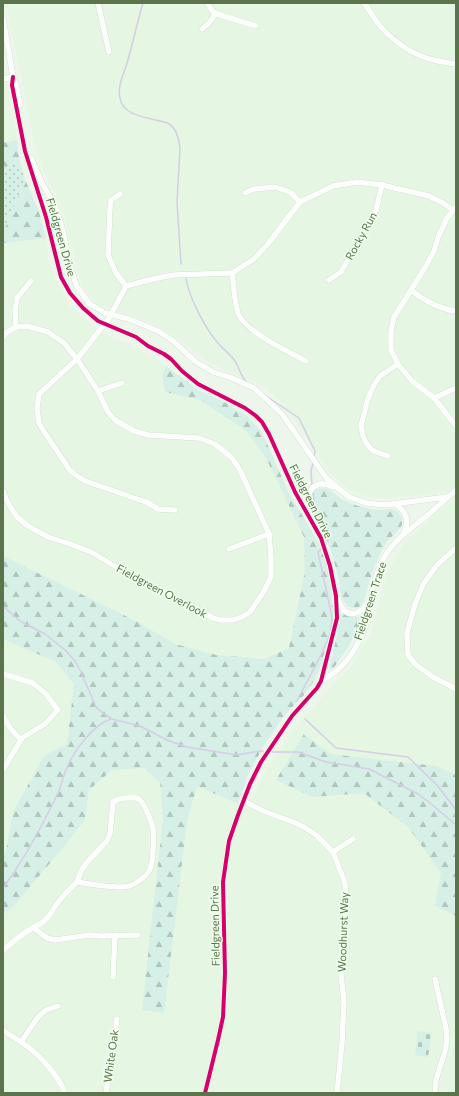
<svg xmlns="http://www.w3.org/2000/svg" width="459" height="1096" viewBox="0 0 459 1096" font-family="Commissioner,sans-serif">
<defs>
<pattern id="grass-dots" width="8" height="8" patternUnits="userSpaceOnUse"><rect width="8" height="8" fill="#d6efe7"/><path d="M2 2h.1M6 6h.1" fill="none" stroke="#b1c6bd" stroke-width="1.8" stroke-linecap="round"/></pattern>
<pattern id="forest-firs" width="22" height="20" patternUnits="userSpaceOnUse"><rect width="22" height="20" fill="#d6efe7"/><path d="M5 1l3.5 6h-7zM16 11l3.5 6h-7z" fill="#b1c6bd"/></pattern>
<pattern id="cemetery-stones" width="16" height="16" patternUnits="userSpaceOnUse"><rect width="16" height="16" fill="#d6efe7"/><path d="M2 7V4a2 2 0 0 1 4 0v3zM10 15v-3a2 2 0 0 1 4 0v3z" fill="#b1c6bd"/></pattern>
</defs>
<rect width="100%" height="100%" fill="#ecf6eb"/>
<!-- residential -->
<g fill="#e5f7e2">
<polygon points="6,3 456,3 456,1093 3,1093 3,914 12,908 61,850 85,820 89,790 111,770 144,768 160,782 163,819 143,1010 187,821 197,786 247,808 266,770 295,726 351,667 371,634 386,576 405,541 453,500 446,492 399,497 373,498 350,490 330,473 284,405 261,385 206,361 175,336 151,323 96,303 86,291 79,277 63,210 42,168 32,131"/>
<polygon points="3,63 17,140 3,143"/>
<polygon points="46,238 48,259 56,281 68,304 86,320 105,335 130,344 166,366 162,375 165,392 200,400 246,431 266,458 304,537 305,571 289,648 265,659 216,655 175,644 138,622 3,556 3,243"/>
<polygon points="3,639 56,662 74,684 67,744 44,756 13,812 6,851 3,855"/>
</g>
<!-- grass -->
<polygon fill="url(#grass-dots)" points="20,162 25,179 6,226 3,229 3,167"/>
<!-- forest -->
<g fill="url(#forest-firs)">
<polygon points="17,140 20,162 3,167 3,143"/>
<polygon points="25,179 39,212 46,238 3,243 3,229 6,226"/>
<polygon points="166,366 200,391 226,403 247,416 262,432 287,489 319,544 326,563 331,586 333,608 333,623 319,671 314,681 305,694 283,717 263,747 248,775 238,804 197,786 187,821 164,1013 142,1010 163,819 160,782 144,768 112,770 89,790 85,820 61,850 12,908 3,914 3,855 6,851 13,812 44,756 67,744 74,684 56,662 3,639 3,556 138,622 175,644 216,655 265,659 289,648 305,571 304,537 266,458 246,431 200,400 165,392 162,375"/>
<polygon points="322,488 328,489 343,500 358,506 375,510 392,509 398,512 402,518 402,525 397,532 387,541 379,556 373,570 363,603 359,607 353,608 347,606 341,596 338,575 330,548 320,523 312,512 311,505 311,496 316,489"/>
<path d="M343,614C349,617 354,618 361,616L363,618C354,638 345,653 332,670L329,668L338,632L340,615Z"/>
<polygon points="304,734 330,754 436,766 456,775 456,916 435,906 441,873 408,827 364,793 312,797 276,780"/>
</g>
<!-- cemetery -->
<polygon fill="url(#cemetery-stones)" points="418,1031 432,1033 428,1057 415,1055"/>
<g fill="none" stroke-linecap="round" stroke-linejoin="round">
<!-- stream -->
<g stroke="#d5cde6" stroke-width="1.5">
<path d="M143,3C137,23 133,43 127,63C124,74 117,86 120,98C123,116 146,117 160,121C163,122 166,122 169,124C176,128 179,140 180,148L177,202L181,264"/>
<path d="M186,279C189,297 206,330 218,343C223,349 230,354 235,361C240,368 240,377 247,382"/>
<polyline points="266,396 299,418 315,451 314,456"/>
<polyline points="312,485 311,471 313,463"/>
<polyline points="313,491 316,520 322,529 328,541 326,543"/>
<path d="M3,606L20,621L45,634L65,650L75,661L81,672L96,707L104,714L112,719L140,726L167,740L187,747L237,755C246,754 255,751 263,751"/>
<polyline points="297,701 321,655 331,632 332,617 318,552 322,548"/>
<polyline points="305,719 336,748 408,757 437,785 456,810"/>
<polyline points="272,752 298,752 326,762 369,769 418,794 430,803 456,825"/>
<path d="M3,888C20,865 34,841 47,815C51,807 55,799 59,791C62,782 64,773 68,765C75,750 94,724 111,719"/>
</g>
<!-- minor casing -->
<g stroke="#c8d3c3" stroke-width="6">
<g id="minor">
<polyline points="98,3 109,52"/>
<polyline points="207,3 214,13 256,26"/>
<path d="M364,3C370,11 374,19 380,26C394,42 414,56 434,60C441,62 449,63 456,64"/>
<polyline points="3,18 13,77 16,84 20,105"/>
<polyline points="202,29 210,22 216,13"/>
<polyline points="13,77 12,85 25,151 46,217 61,277 70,293 83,308 98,321 136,337 148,346 164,354 171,359 182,371 198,384 245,408 256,416 262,422 269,434 295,492 321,538 330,566 336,596 337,618 321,681 317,688 292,716 261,762 250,784 238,815 229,841 223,882 225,973 223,1017 218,1040 205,1093"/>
<polyline points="3,79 13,77"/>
<polyline points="31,158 42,183 55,206 63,231 69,263 77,287 90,304 105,313 129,319 158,331 172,340 196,362 213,372 232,378 254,388 282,414 327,479 349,497 366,503 384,505 447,497"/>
<polyline points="245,193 254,189 275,187 290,192 300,202"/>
<polyline points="120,194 111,200 110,208 108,255 116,273 126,286"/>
<polyline points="455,208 447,218 439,235 434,251 426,266 394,317 391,331 391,350 398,364 412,381 434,398 456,426"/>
<path d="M232,273C234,286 234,300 238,313C244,331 289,352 306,361"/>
<polyline points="329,280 341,272 376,210 382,185"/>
<path d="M412,291C425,301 439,309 456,311"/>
<polyline points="16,327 15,311 17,298 31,281"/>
<polyline points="3,337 7,332 16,327 27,326 48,332 64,343 77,359 98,391 108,412 115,420 134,431 148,435 199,438 215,444 226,453 232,458 240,470 269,534 271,558 271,577 264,591 250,612 242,617 233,620 220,620 213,618 188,604 142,582 91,552 70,544 48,537 28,526 17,517 8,503 3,491"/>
<polyline points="98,391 122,383"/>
<polyline points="434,398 456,388"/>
<polyline points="388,456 376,452 372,450 366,443 363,436 361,426 368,398 374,385 380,376 398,364"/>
<path d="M395,504C406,511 410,520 404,532"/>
<polyline points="175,510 158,509 146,502 85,481 74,474 69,469 43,430 39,423 37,408 39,394 77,359 108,320 126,286 157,278 174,275 232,273 254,259 267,245 300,202 333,186 357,182 382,185 429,196 443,203 453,210"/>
<path d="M307,511C306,493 313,477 333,487"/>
<polyline points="456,548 437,565 424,583 415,604 407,633 408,655 415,664 433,677 456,689"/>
<polyline points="229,549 269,534"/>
<path d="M338,599C339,602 341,606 343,609C351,619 363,611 368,603"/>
<polyline points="3,674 33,683 46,694 58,710 45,724 22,738 3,770"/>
<path d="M321,681C326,678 332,675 336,671C350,661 363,637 367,620C371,598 374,575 385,556C396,538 413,527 429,514C438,506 447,498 456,490"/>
<polyline points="3,716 10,728 21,740"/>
<polyline points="244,801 263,811 293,822 304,827 316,835 333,852 345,883 346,902 341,957 341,975 344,1001 342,1043 337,1093"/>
<polyline points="333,852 353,839"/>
<polyline points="34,928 47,938 55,940 90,935 101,936 138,935"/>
<path d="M3,950L24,933L43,922L49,916L56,905L65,894L77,882L82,869L89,860L107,841L110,834L113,802C116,799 119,799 124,798C128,798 135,797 139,799C144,802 152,823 153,829C154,835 153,864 150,869C147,876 136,884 129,886C120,889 88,884 77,882"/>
<polyline points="113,977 115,935"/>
<polyline points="435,979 446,1028 447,1040 445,1051 436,1080 435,1093"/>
<path d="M3,1030C10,1036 17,1039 24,1044C40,1055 58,1075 65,1093"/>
<polyline points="21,1042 38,1017 46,1010 58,1006"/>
<polyline points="106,1093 117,1019"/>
</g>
</g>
<!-- minor -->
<use href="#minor" stroke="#fcfefc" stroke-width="5.5"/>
<!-- cycleway casing -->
<g stroke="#effeec" stroke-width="6">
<polyline id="cycleway" points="13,77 12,85 25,151 46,217 61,277 70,293 83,308 98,321 136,337 148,346 164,354 171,359 182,371 198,384 245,408 256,416 262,422 269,434 295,492 321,538 330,566 336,596 337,618 321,681 317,688 292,716 261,762 250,784 238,815 229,841 223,882 225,973 223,1017 218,1040 205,1093"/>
</g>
<!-- cycleway -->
<use href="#cycleway" stroke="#d6006c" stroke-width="4"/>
</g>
<g text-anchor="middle" stroke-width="3" stroke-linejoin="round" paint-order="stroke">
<!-- street labels -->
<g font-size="11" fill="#5c744b" stroke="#effeec">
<text transform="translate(361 236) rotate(-61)" y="4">Rocky Run</text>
<text transform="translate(61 237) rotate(74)" y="4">Fieldgreen Drive</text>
<text transform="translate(311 501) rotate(63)" y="4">Fieldgreen Drive</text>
<text transform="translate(162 591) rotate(28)" y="4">Fieldgreen Overlook</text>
<text transform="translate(370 601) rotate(-72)" y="4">Fieldgreen Trace</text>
<text transform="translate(215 926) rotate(-91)" y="4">Fieldgreen Drive</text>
<text transform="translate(343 932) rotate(-88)" y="4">Woodhurst Way</text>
<text transform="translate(111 1056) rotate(-82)" y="4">White Oak</text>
</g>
</g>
<!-- border -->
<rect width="459" height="1096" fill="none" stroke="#5c744b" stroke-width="8"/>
</svg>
